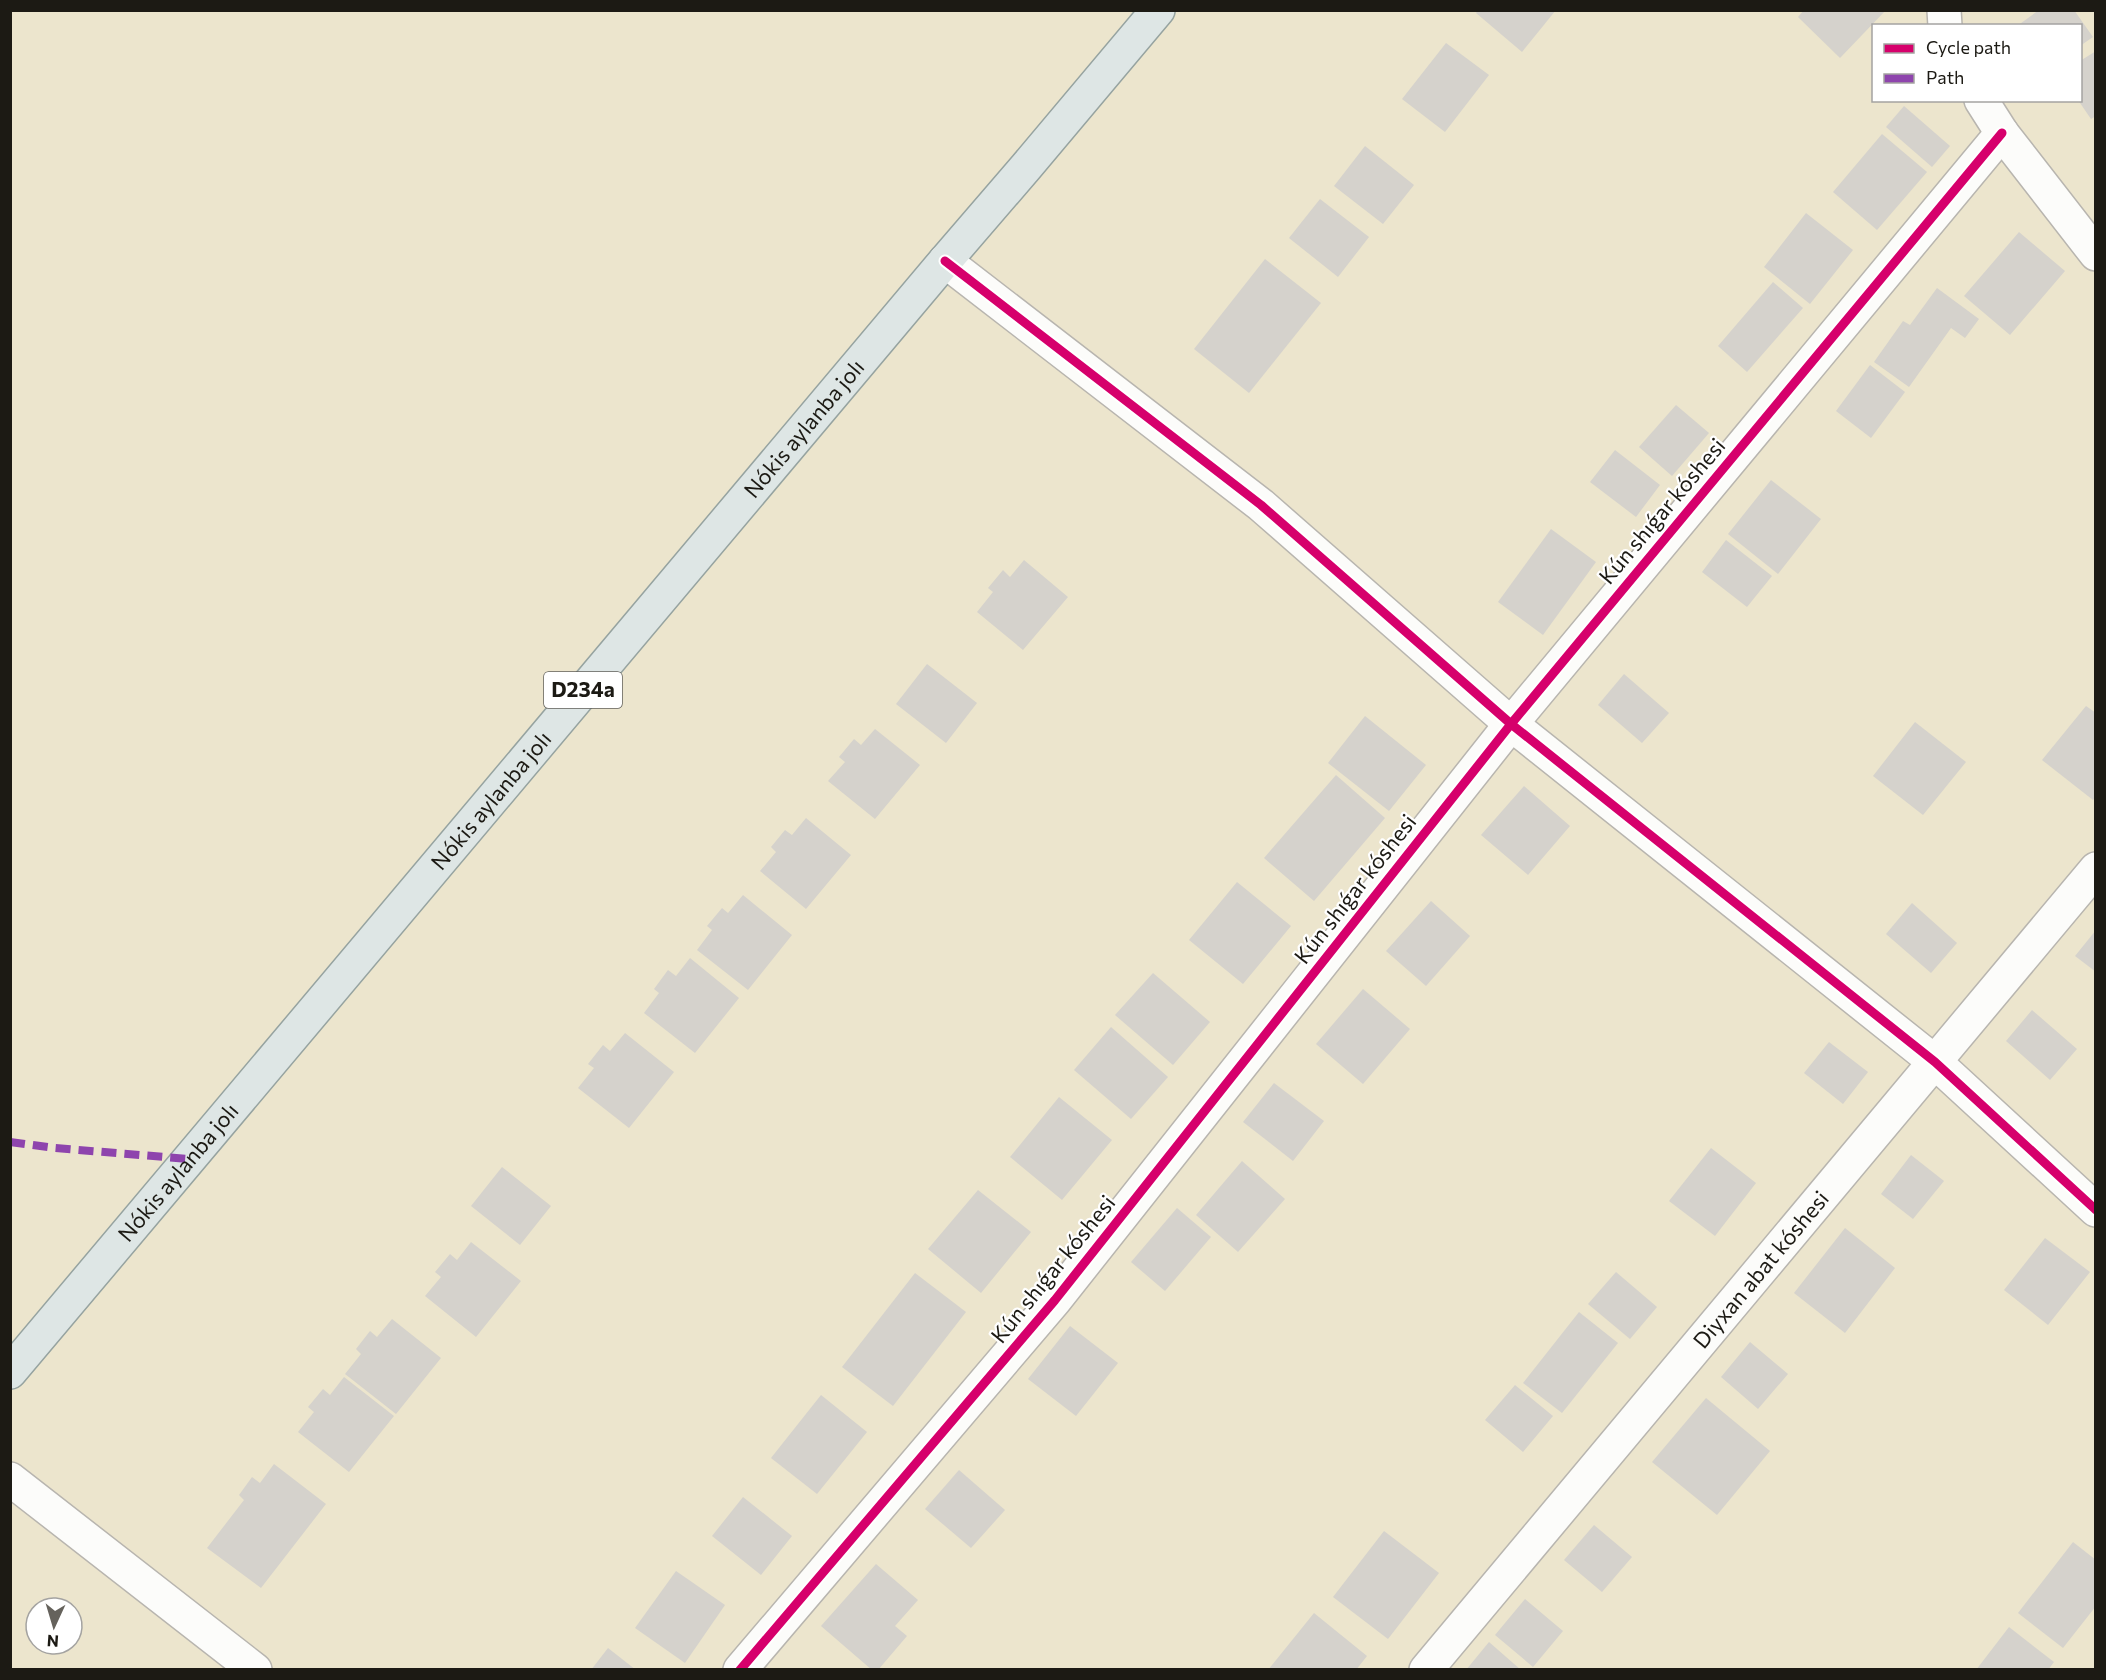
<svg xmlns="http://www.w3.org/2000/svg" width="2106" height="1680" viewBox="0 0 2106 1680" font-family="Commissioner,sans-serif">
<rect width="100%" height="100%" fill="#ede9e1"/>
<!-- sand -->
<path fill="#ece5cd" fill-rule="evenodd" d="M11,11H2095V1669H11ZM1874,26H2080V100H1874ZM36,1608H72V1644H36Z"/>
<!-- building -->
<g fill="#d5d2cc">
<polygon points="1478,10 1556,10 1522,52 1476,13"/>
<polygon points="1804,10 1886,10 1840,58 1798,17"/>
<polygon points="2039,10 2074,10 2093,37 2080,46 2080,26 2017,26"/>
<polygon points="1446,43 1489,75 1445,132 1402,99"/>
<polygon points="2096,51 2096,116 2091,119 2078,100 2080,100 2080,61"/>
<polygon points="1904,106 1950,146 1932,167 1886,127"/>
<polygon points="1882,134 1927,172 1877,230 1833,192"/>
<polygon points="1365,146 1414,185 1383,224 1334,186"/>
<polygon points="1320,199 1369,237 1338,277 1289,238"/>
<polygon points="1806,213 1853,250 1810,304 1764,267"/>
<polygon points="2019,232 2065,271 2010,335 1964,296"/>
<polygon points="1265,259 1321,303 1249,393 1194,349"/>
<polygon points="1773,282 1803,308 1747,372 1718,346"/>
<polygon points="1937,288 1979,319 1965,338 1951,328 1909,387 1874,362 1903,321 1910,325"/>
<polygon points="1870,365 1905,392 1871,438 1836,411"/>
<polygon points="1676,405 1709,433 1672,476 1639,447"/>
<polygon points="1615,450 1660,485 1636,517 1590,482"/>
<polygon points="1771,480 1821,519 1778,574 1728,534"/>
<polygon points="1551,529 1596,562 1543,635 1498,602"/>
<polygon points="1726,540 1772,576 1747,607 1702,572"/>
<polygon points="1024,560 1068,597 1023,650 977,612 993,592 988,588 1003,570 1010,577"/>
<polygon points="927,664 977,703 946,743 896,704"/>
<polygon points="1624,674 1669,713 1642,743 1598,705"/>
<polygon points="2086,706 2096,713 2096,797 2093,800 2042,760"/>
<polygon points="1365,716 1426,765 1389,811 1328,763"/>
<polygon points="1915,722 1966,762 1923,815 1873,776"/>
<polygon points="875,729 920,765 875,819 828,781 845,762 839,757 854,739 861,745"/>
<polygon points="1336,775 1385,818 1314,901 1264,858"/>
<polygon points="1524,786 1570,826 1528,875 1481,835"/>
<polygon points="806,818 851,855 806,909 760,871 776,852 771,847 785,830 792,835"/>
<polygon points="1237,882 1291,926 1243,984 1189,940"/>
<polygon points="743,895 792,935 748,990 697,950 712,930 707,926 722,908 728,913"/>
<polygon points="1431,901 1470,936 1426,986 1386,951"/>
<polygon points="1912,903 1957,943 1931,973 1886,934"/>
<polygon points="2096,930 2096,972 2075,956"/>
<polygon points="690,958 739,998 695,1053 644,1013 659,993 654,989 668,970 676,976"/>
<polygon points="1153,973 1210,1022 1173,1065 1115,1015"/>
<polygon points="1363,989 1410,1029 1363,1084 1316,1044"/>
<polygon points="2032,1010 2077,1049 2050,1080 2006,1041"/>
<polygon points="1111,1027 1168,1077 1131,1119 1074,1070"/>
<polygon points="625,1033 674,1072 629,1128 578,1088 594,1068 588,1064 603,1045 610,1051"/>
<polygon points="1829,1042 1868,1072 1843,1104 1804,1073"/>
<polygon points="1274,1083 1324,1121 1293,1161 1243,1122"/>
<polygon points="1059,1097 1112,1140 1062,1200 1010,1157"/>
<polygon points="1711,1148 1756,1183 1715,1236 1669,1201"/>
<polygon points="1911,1155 1944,1181 1913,1219 1881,1194"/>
<polygon points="1242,1161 1285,1199 1238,1252 1196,1215"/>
<polygon points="502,1167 551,1206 520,1245 471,1206"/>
<polygon points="978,1190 1031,1232 981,1293 928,1249"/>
<polygon points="1177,1208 1211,1237 1165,1291 1131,1262"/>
<polygon points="1845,1228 1895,1268 1845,1333 1794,1293"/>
<polygon points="2045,1238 2090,1272 2048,1325 2004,1290"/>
<polygon points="471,1242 521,1281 476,1337 425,1296 441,1277 435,1272 450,1254 457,1260"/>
<polygon points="1616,1272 1657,1307 1630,1339 1588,1304"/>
<polygon points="915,1273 966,1312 893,1406 842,1367"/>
<polygon points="1579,1312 1618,1343 1562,1413 1523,1383"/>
<polygon points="392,1319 441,1358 396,1414 345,1374 361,1354 356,1349 370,1331 377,1337"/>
<polygon points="1070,1326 1118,1363 1076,1416 1028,1379"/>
<polygon points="1750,1342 1788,1374 1758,1409 1721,1377"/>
<polygon points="344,1377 394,1416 349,1472 298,1432 314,1412 308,1407 323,1389 330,1395"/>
<polygon points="1515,1385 1553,1416 1523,1452 1485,1420"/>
<polygon points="821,1395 867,1432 817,1494 771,1458"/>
<polygon points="1706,1398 1770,1451 1717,1515 1652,1462"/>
<polygon points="274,1464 326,1504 261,1588 207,1548 244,1500 239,1495 252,1477 260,1483"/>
<polygon points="959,1470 1005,1510 971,1548 925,1509"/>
<polygon points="743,1497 792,1536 761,1575 712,1536"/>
<polygon points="1594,1525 1632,1557 1602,1592 1564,1560"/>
<polygon points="1384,1531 1439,1573 1388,1639 1333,1597"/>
<polygon points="2073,1542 2096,1560 2096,1606 2063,1648 2018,1613"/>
<polygon points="876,1564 918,1600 895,1626 907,1636 878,1670 872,1670 821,1626"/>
<polygon points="676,1571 725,1605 685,1663 635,1628"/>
<polygon points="1525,1599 1563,1631 1533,1667 1495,1635"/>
<polygon points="1314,1613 1367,1656 1356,1670 1268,1670"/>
<polygon points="2009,1627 2054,1662 2048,1670 1976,1670"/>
<polygon points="1489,1642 1521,1670 1466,1670"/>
<polygon points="608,1648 636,1670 591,1670"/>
</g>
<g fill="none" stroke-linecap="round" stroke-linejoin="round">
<!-- minor casing -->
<g stroke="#b8b5af" stroke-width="36">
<g id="minor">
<polyline points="1944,10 1945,26"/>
<polyline points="1981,100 2002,133 2096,254"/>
<polyline points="945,261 1261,505 1511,724 1935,1062 2096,1210"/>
<polyline points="10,1479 255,1670"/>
<polyline points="740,1670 1055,1300 1511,724 2002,133"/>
<path id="s1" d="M1426,1670L2096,869"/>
</g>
</g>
<!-- major casing -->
<g stroke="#96a3a0" stroke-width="36">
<g id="major">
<path id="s2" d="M10,1372L945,261L1026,167L1158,10"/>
</g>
</g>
<!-- minor -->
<use href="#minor" stroke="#fcfcfa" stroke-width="33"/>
<!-- major -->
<use href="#major" stroke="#dee6e5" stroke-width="33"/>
<!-- quiet -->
<polyline stroke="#8e44ad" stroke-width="8" stroke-dasharray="15 8" stroke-linecap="butt" points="10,1142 55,1148 189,1159"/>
<!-- cycleway casing -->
<g stroke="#fff" stroke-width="13">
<g id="cycleway">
<polyline points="945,261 1261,505 1511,724 1935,1062 2096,1210"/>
<polyline points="740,1670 1055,1300 1511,724 2002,133"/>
</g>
</g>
<!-- cycleway -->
<use href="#cycleway" stroke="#d6006c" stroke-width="9"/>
</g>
<g text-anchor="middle" stroke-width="4.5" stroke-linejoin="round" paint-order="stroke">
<!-- shield labels -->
<rect fill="#fff" stroke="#605f5a" stroke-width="1.5" x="544" y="672" width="78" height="36" rx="4.5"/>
<g font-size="21" font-weight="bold" fill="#1c1a14">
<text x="583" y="697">D234a</text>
</g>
<!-- street labels -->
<g font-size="22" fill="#1c1a14" stroke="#fff">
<text dy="8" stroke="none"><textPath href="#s2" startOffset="1233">Nókis aylanba jolı</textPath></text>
<text transform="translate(1662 511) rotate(-50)" y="8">Kún shıǵar kóshesi</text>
<text dy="8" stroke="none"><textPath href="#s2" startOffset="747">Nókis aylanba jolı</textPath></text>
<text transform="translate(1355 889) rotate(-52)" y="8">Kún shıǵar kóshesi</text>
<text dy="8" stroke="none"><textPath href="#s2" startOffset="261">Nókis aylanba jolı</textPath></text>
<text transform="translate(1053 1269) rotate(-51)" y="8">Kún shıǵar kóshesi</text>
<text dy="8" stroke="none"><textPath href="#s1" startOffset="522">Diyxan abat kóshesi</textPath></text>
</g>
</g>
<!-- border -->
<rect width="2106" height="1680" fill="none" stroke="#1c1a14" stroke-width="24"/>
<!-- legend -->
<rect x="1872" y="24" width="210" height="78" fill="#ffffff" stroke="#a4a3a1" stroke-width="1.5"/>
<rect x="1884" y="44" width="30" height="9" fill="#d6006c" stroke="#a4a3a1" stroke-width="1.5"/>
<text x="1926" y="54" font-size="18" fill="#1c1a14">Cycle path</text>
<rect x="1884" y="74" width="30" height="9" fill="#8e44ad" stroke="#a4a3a1" stroke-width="1.5"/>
<text x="1926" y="84" font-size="18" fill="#1c1a14">Path</text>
<!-- north arrow -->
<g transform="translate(54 1626) rotate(184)"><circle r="28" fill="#ffffff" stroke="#a4a3a1" stroke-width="1.5"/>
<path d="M0-4.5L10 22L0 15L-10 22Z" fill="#65625c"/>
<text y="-9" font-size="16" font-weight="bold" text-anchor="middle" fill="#1c1a14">N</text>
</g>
</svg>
